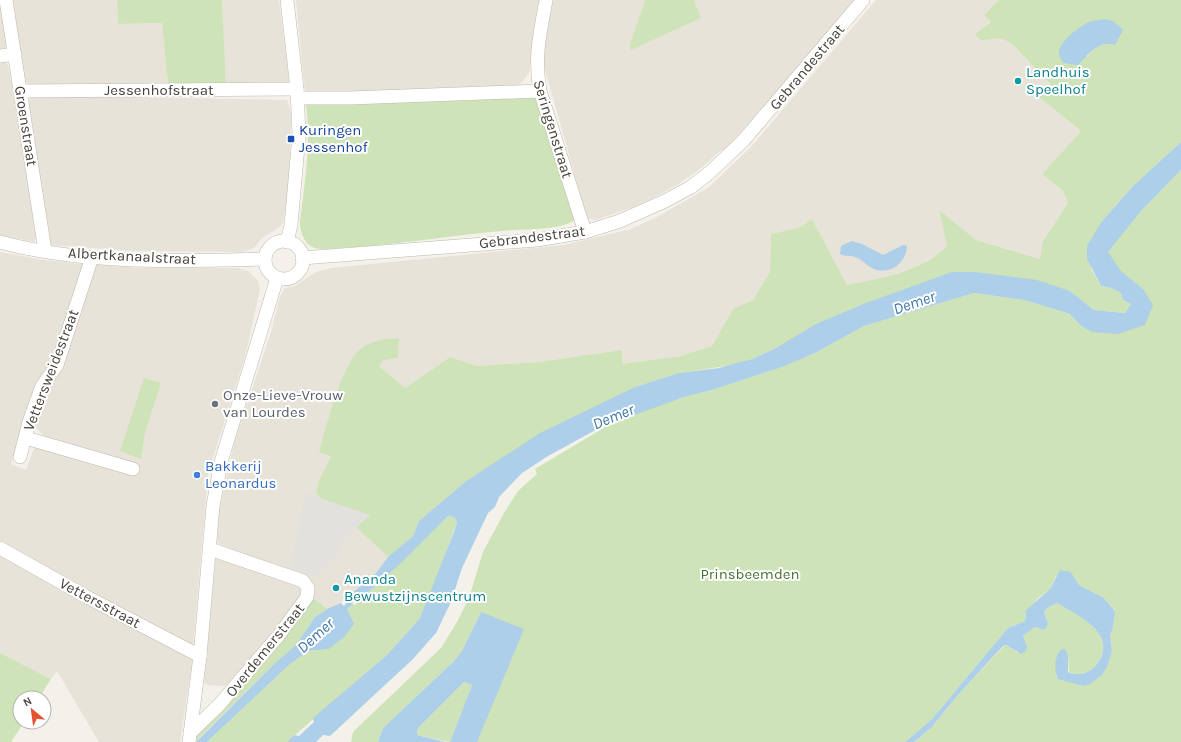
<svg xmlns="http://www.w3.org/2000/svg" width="1181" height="742" viewBox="0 0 1181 742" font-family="Karla,sans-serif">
<rect width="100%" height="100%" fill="#f3f1ea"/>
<!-- residential -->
<g fill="#e7e3d9">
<polygon points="0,0 8,42 5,48 0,50"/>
<polygon points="11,0 117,0 118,24 162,23 168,84 30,85 24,80"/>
<polygon points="222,0 279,0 288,71 289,82 287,84 226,84"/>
<polygon points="296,0 541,0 529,73 521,83 514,87 305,93"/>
<polygon points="551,0 645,0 630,44 701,18 694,0 854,0 724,152 721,150 700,169 677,185 651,199 630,208 596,220 589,219 584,208 544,66 544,49"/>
<polygon points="876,0 999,0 984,15 991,21 976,34 987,40 998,37 1008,40 1014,46 1054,88 1039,97 1081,131 1042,174 1063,191 1068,203 1043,241 1041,259 976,240 939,211 947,246 939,253 915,268 875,280 847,285 812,219 801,227 771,234 770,272 753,301 733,310 712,346 681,356 622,364 622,350 539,362 477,366 450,357 405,388 379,366 383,360 350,361 328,419 319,452 331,457 319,480 316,493 333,511 360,521 357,528 388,557 376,573 338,605 327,609 312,597 312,590 217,543 219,511 235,440 271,332 280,296 285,288 295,286 316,272 331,268 564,245 631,229 659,216 709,187 751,147"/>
<polygon points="0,60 6,61 9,69 38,235 34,242 0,235"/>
<polygon points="37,95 287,100 291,113 289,186 283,223 277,229 263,237 254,248 243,252 133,251 51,245 28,103 31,97"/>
<polygon points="0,252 44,260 82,264 83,267 52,366 30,404 11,464 26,470 35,446 41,444 135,476 137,465 45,437 37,429 34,420 96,265 141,268 237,268 248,271 258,281 260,289 246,353 208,474 193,647 0,542"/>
<polygon points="0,554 193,656 180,742 99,742 57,671 51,679 0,653"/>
<polygon points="216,555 301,583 302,594 232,684 222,686 208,685 204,682"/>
</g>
<!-- green -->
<g fill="#cee3b7" fill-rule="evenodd">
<polygon points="117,0 222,0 226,84 168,84 162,23 118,24"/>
<polygon points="645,0 694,0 701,18 631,50 630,44"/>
<path d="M999,0H1181V142L1134,185L1102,221L1091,269L1101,286L1111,288L1121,293L1123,300L1131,304L1125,313L1094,310L1070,291L976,272L776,348L752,359L733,365L680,373L635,387L465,482L419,521L413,536L388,557L357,528L360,521L333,511L316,493L319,480L331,457L319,452C325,429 342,365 359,350C370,341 385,338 399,339L398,358L383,360L379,366L405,388L450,357L477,366L539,362L622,350V364L681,356L712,346L733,309L753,300L770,272L771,234L801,227L812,219L847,285C882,278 921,272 947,246L939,210L976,240L1040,259L1043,241L1068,203L1063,191L1042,174L1081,131L1039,97L1054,88L1014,46C1001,34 996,40 981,40L975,34L991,22L984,15ZM1076,30L1109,43L1097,46L1087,56L1063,62C1055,47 1065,41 1076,30Z"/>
<path d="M537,96L576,219C563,230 530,229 514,230C462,234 410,243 357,247C344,247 328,251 315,248C304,245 300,231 300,221C305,182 311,144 306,105Z"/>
<path d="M1181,170V742H914L931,728L957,696L1004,646L1006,645L1018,653L1027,646L1023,636L1035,627L1044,630L1048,623L1044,613L1047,608L1057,603C1071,612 1090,620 1099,634C1113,654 1090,682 1069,672L1068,656L1056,676L1083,686L1108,665L1112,651L1110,635L1113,628L1115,610L1104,598L1079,585L1071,572L1056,576L1050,589L1037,599L1025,614V621L1008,628L932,719L905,742H476L481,612L462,651L454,661L383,728L378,742H351L353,732L441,648L457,622L469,598L483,552L504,513L518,491L537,474L535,469L617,420L684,397L712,390L770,371L815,353L864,326L974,293L1024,300L1070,314L1080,325L1118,334L1143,289L1120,271L1107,252L1141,211Z"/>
<polygon points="144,378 161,383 145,432 141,459 120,451"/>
<polygon points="448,516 454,517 457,522 430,596 420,618 387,655 287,742 207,742 289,665 308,651 329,649 347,609 353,604 355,605"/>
<polygon points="312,597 327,609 315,617 296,645 275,663 195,742 196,733"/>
<polygon points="0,653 51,679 39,698 20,698 20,722 24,722 11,742 0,742"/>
<polygon points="464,682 472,685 450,742 417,735 418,728"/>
</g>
<!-- parking -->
<polygon fill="#e2e1de" points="305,493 370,515 338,545 342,550 314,577 290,568"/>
<!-- water -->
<g fill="#adcfe9">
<path d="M1105,19L1113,21L1123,30L1115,45C1099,39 1088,55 1078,65L1063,63C1062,60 1059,56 1059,54C1058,42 1080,26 1089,22C1094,20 1100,20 1105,19Z"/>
<polygon points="1181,142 1181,170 1141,211 1108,252 1121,271 1143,289 1153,305 1145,325 1118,334 1092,332 1080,325 1070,314 1024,300 974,293 864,326 815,353 782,367 712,390 684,397 601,427 548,456 522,473 499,497 495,507 488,513 462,568 451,602 436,633 413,659 330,736 323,735 316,742 287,742 294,735 299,736 314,722 313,718 387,655 420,618 455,529 457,522 454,517 448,516 400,564 358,601 351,594 376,573 388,557 413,536 419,521 465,482 540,433 635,387 679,373 719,368 752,359 776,348 816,324 866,303 952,272 976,272 1037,280 1070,291 1094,310 1125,313 1131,304 1123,300 1121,293 1111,288 1101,286 1087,259 1087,246 1102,221 1134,185"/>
<path d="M852,241L862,244L883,255L903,245L907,246C906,263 891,275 874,269C867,266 862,259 855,257C850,255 846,257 840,254L841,246Z"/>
<path d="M1060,570L1071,572L1079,585L1104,598L1115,611L1113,628L1110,635L1112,651L1108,665L1102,675L1090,684L1083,686L1058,679C1054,670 1054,655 1062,649H1065L1068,656V672C1090,682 1113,654 1099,634C1090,620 1071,612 1057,603L1047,608L1044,613L1048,623L1046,628L1044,630L1035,627L1023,636L1027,646L1026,651L1021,654L1006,645L1003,646L957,696L931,728L914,742H905L932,719L1008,628L1025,621L1026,610L1050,589Z"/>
<polygon points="349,600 353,604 347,609 354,624 345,636 329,649 308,651 289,665 207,742 196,742 275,663 296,645 315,617 327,609 341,603 344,606"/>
<polygon points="481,612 524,629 477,742 450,742 472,685 464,682 418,728 417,735 446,742 378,742 383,728 454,661 462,651"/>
</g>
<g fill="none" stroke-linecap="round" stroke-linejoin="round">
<!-- stream -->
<polyline stroke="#adcfe9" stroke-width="3" points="349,604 358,595"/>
<!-- minor casing -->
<g stroke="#beb9ad" stroke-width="14">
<g id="minor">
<polyline points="6,0 45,251"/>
<polyline points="287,0 297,89 299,135 291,225 287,242"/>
<path d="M546,0C540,34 534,56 540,91L585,232"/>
<polyline points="0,56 15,54"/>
<polyline points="21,91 297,89"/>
<polyline points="298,98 350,98 540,91"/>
<circle cx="284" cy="260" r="19"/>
<path d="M0,242C85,265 178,261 265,259"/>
<polyline points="302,258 537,240 585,232 620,221 665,201 691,187 709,173 743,141 863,0"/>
<polyline points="26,438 133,469"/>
<polyline points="20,457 29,422 42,386 57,365 92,257"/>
<polyline points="0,548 85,596 200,656"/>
<polyline points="190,733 219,705 279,635 307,597 308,588 303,581 210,549"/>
<polyline points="189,742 200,656 213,506 221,462 277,278"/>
</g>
</g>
<!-- minor -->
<use href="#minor" stroke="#fff" stroke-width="13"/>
</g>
<!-- markers -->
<g fill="#0f9aa8" stroke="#fff" stroke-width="1.5">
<circle cx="1018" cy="81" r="4"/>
<circle cx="336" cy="588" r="4"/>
</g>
<rect fill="#1a4fb4" stroke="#fff" stroke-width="1.5" x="287" y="135" width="8" height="8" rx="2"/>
<circle fill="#6b7280" stroke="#fff" stroke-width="1.5" cx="215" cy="404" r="4"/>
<circle fill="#3f7fe0" stroke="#fff" stroke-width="1.5" cx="197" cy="475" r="4"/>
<g text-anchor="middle" stroke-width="4" stroke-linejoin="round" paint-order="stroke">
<!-- street labels -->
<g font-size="15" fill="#474239" stroke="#fff">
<text transform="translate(807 67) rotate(-50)" y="5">Gebrandestraat</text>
<text x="159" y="95">Jessenhofstraat</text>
<text transform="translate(26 126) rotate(81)" y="5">Groenstraat</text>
<text transform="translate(553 129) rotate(73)" y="5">Seringenstraat</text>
<text transform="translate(532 237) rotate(-7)" y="5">Gebrandestraat</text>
<text transform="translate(132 256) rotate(3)" y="5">Albertkanaalstraat</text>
<text transform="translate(51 370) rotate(-69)" y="5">Vettersweidestraat</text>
<text transform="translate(100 603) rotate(28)" y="5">Vettersstraat</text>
<text transform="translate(265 650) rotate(-51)" y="5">Overdemerstraat</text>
</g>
<!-- culture labels -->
<g font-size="15" fill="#0d838f" stroke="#fff" text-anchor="start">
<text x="1026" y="77">Landhuis<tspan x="1026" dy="17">Speelhof</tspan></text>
<text x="344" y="584">Ananda<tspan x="344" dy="17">Bewustzijnscentrum</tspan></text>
</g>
<!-- transit labels -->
<g font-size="15" fill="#164399" stroke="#fff" text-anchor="start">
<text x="299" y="135">Kuringen<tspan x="299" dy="17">Jessenhof</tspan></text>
</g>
<!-- worship labels -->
<g font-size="15" fill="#5b616d" stroke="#fff" text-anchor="start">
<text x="223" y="400">Onze-Lieve-Vrouw<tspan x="223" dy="17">van Lourdes</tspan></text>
</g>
<!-- shop labels -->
<g font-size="15" fill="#366cbe" stroke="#fff" text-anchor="start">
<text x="205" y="471">Bakkerij<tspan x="205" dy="17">Leonardus</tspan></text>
</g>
<!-- park labels -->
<g font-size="15" fill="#487332" stroke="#fff">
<text x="750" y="579">Prinsbeemden</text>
</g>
<!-- water labels -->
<g font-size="16" font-style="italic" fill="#3c77a8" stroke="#fff">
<text transform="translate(914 302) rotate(-19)" y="6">Demer</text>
<text transform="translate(613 416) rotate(-22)" y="6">Demer</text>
<text transform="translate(315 635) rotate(-42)" y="6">Demer</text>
</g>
</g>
<!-- north arrow -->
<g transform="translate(32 710) rotate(331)"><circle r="19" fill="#ffffff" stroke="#b5b3b0"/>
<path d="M0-3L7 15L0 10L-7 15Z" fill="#e45231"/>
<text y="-6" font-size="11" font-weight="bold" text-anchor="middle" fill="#474239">N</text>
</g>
</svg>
